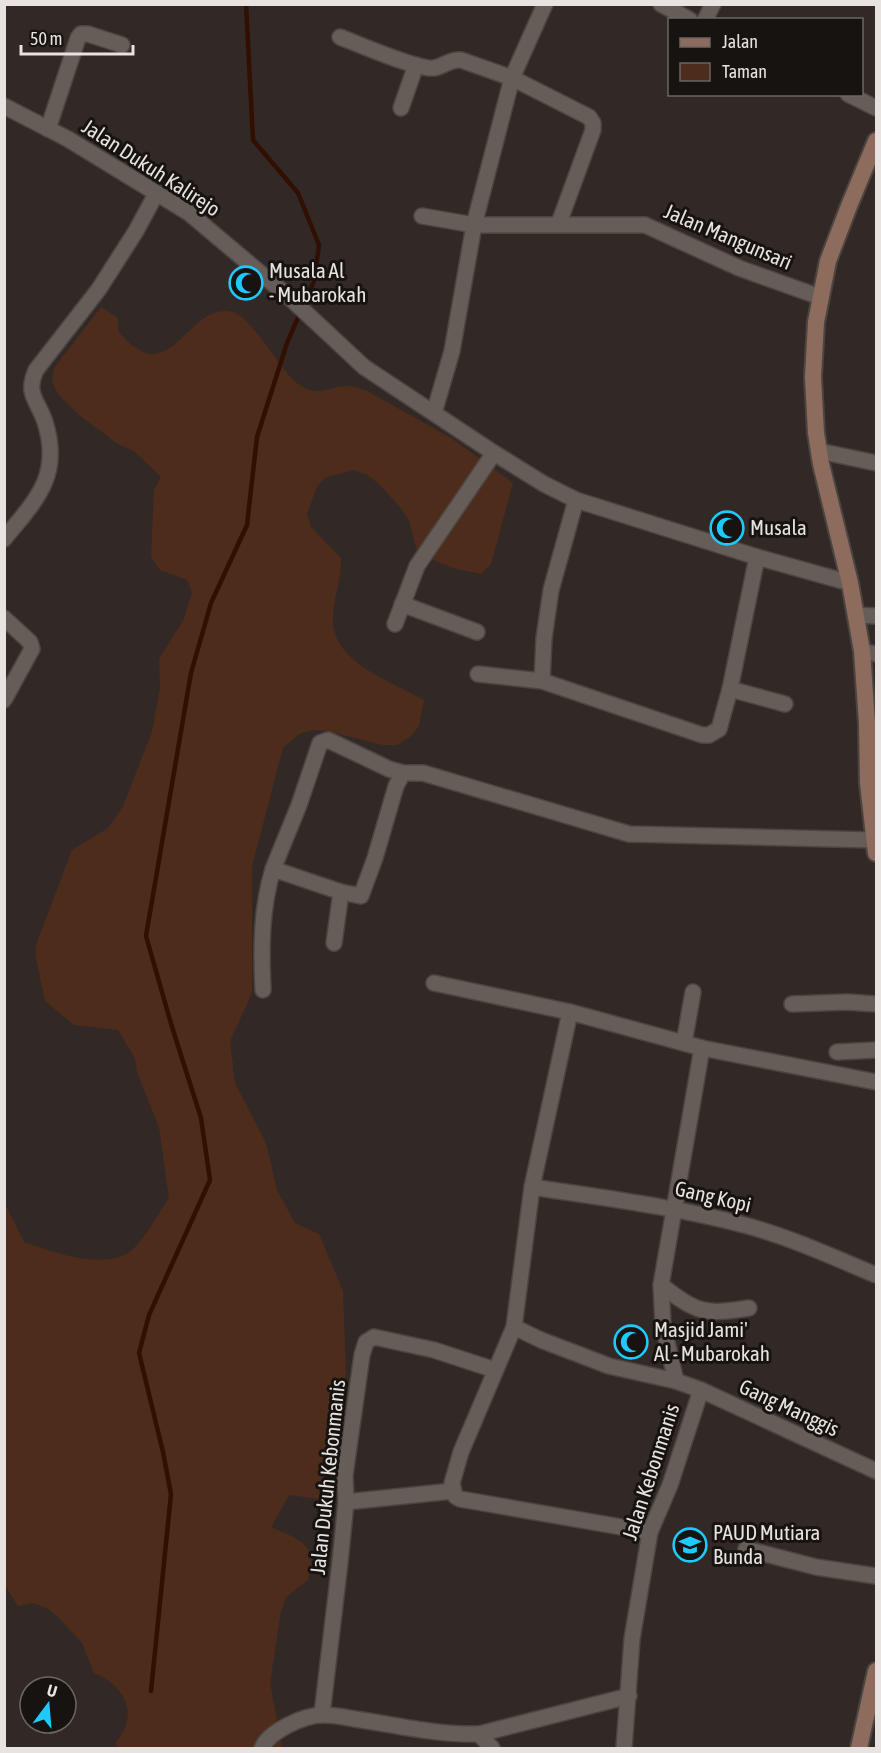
<svg xmlns="http://www.w3.org/2000/svg" width="881" height="1753" viewBox="0 0 881 1753" font-family="'Asap Condensed',sans-serif">
<rect width="100%" height="100%" fill="#322926"/>
<!-- green -->
<path fill="#4d2c1c" d="M101,307L118,318V331C172,396 185,301 233,312C252,317 279,369 297,383C317,399 329,386 349,386C355,386 361,389 367,391L451,438L513,483L491,564L481,574L453,568L426,557L416,548L409,520L400,507L378,483L367,475L354,470L326,477L317,486L307,514L311,527L341,558C342,579 332,601 333,622C335,664 393,682 424,700L419,726L410,737L397,745H383L327,731L312,730L299,734L283,748L252,866V993L230,1041L235,1083L266,1143L277,1190L295,1223L319,1234L343,1291L346,1374L320,1499L289,1495L271,1527C285,1534 311,1540 311,1560C311,1566 309,1574 308,1580L286,1597L281,1611L270,1682L282,1748H117L116,1742C140,1715 125,1685 94,1673L82,1643L59,1618L47,1608L33,1603L18,1606L5,1586L4,1202L24,1242C52,1252 110,1273 134,1248C148,1234 158,1214 169,1198L159,1127L137,1072L135,1058L118,1030L74,1025L45,1001L36,958V945L72,850L108,828L123,806L152,732L160,688L159,659L184,619L192,592L187,580L160,570L151,557L154,490L161,477L134,451L118,444L79,415L58,394L52,381L54,368Z"/>
<g fill="none" stroke-linecap="round" stroke-linejoin="round">
<!-- stream -->
<g stroke="#311001" stroke-width="4.5">
<polyline points="246,4 253,140 298,193 319,245 314,281 303,305"/>
<polyline points="151,1691 171,1494 163,1452 139,1353 149,1315 210,1180 201,1118 172,1027 146,936 191,673 211,603 247,525 257,437 287,343 300,313"/>
</g>
<!-- minor casing -->
<g stroke="#4b4441" stroke-width="18">
<g id="minor">
<polyline points="661,4 690,20"/>
<polyline points="705,20 713,4"/>
<path d="M340,37C358,44 418,70 434,68C445,66 449,59 461,60L512,78L589,117L593,123V130L559,223"/>
<polyline points="848,94 876,108"/>
<polyline points="4,106 68,139 189,213 290,298 364,367 494,453 544,484 576,500 757,557 850,583"/>
<polyline points="401,108 416,65"/>
<polyline points="48,129 78,38 81,34 88,34 122,45"/>
<polyline points="422,216 474,225 645,225 739,268 820,297"/>
<polyline points="434,413 452,351 474,225 512,78 545,4"/>
<polyline points="819,451 876,463"/>
<polyline points="576,500 551,590 544,638 542,681 702,735 709,735 719,729 730,689 757,557"/>
<path d="M4,539C36,500 62,476 45,422C38,400 25,395 36,370L99,289L136,231L156,194"/>
<polyline points="402,604 477,632"/>
<polyline points="856,615 876,616"/>
<polyline points="4,618 30,642 32,649 4,700"/>
<polyline points="395,624 417,566 494,453"/>
<polyline points="862,651 876,654"/>
<polyline points="478,674 542,681"/>
<polyline points="730,689 785,704"/>
<polyline points="273,869 299,805 320,743 328,740 389,769 403,773"/>
<polyline points="334,943 341,892"/>
<polyline points="434,983 570,1012 702,1048 876,1082"/>
<path d="M263,990C261,948 261,909 273,869L341,892L361,896L375,858L396,786L403,773H423L629,834L874,840"/>
<polyline points="792,1004 847,1002 876,1004"/>
<polyline points="570,1012 532,1187 514,1327 461,1452 452,1483 455,1496 460,1499 650,1532"/>
<polyline points="684,1043 693,992"/>
<polyline points="837,1052 876,1050"/>
<path d="M532,1187C604,1198 678,1207 748,1226C792,1238 835,1258 876,1275"/>
<path d="M661,1285C697,1313 704,1315 749,1308"/>
<polyline points="514,1327 541,1340 609,1366 676,1381 701,1390 876,1471"/>
<polyline points="676,1381 663,1325 661,1285 702,1048"/>
<polyline points="346,1502 453,1491"/>
<polyline points="746,1549 816,1567 876,1576"/>
<polyline points="322,1714 340,1562 346,1502 345,1475 362,1355 366,1342 374,1337 434,1350 495,1370"/>
<polyline points="479,1734 629,1696"/>
<path d="M262,1748C269,1731 306,1714 324,1715C336,1715 349,1718 361,1720C400,1726 439,1735 479,1734L492,1748"/>
<polyline points="624,1748 632,1639 650,1532 670,1485 701,1390"/>
</g>
</g>
<!-- secondary casing -->
<g stroke="#4b4441" stroke-width="20">
<g id="secondary">
<polyline points="876,141 849,206 828,261 816,322 813,377 816,433 821,464 850,583 862,651 867,723 868,783 876,853"/>
<polyline points="859,1748 876,1671"/>
</g>
</g>
<!-- minor -->
<use href="#minor" stroke="#665c58" stroke-width="15"/>
<!-- secondary -->
<use href="#secondary" stroke="#8d6c5d" stroke-width="16"/>
</g>
<!-- icons -->
<defs>
<g id="mosque-ring" transform="scale(1.725)"><circle r="9.5" fill="#171311" stroke="#1ec9fd" stroke-width="1.5"/><path d="M3.5-4.9A6 6 0 1 0 3.5 4.9A5 5 0 1 1 3.5-4.9Z" fill="#1ec9fd"/></g>
<g id="school-ring" transform="scale(1.725)"><circle r="9.5" fill="#171311" stroke="#1ec9fd" stroke-width="1.5"/><path d="M0-5L7-2L0 1L-7-2ZM-4 1L0 2.5L4 1V4Q0 6-4 4Z" fill="#1ec9fd"/></g>
</defs>
<g fill-rule="evenodd">
<use href="#mosque-ring" x="246" y="283"/>
<use href="#mosque-ring" x="727" y="528"/>
<use href="#mosque-ring" x="631" y="1342"/>
<use href="#school-ring" x="690" y="1545"/>
</g>
<g text-anchor="middle" stroke-width="6" stroke-linejoin="round" paint-order="stroke">
<!-- street labels -->
<g font-size="21" fill="#e8e2e0" stroke="#171311">
<text transform="translate(151 168) rotate(33)" y="7">Jalan Dukuh Kalirejo</text>
<text transform="translate(728 237) rotate(23)" y="7">Jalan Mangunsari</text>
<text transform="translate(713 1197) rotate(13)" y="7">Gang Kopi</text>
<text transform="translate(789 1408) rotate(25)" y="7">Gang Manggis</text>
<text transform="translate(651 1472) rotate(-72)" y="7">Jalan Kebonmanis</text>
<text transform="translate(328 1477) rotate(-84)" y="7">Jalan Dukuh Kebonmanis</text>
</g>
<!-- poi labels -->
<g font-size="21" fill="#e8e2e0" stroke="#171311" text-anchor="start">
<text x="269" y="278">Musala Al<tspan x="269" dy="24">- Mubarokah</tspan></text>
<text x="750" y="535">Musala</text>
<text x="654" y="1337">Masjid Jami'<tspan x="654" dy="24">Al - Mubarokah</tspan></text>
<text x="713" y="1540">PAUD Mutiara<tspan x="713" dy="24">Bunda</tspan></text>
</g>
</g>
<!-- border -->
<rect width="881" height="1753" fill="none" stroke="#e8e2e0" stroke-width="12"/>
<!-- legend -->
<rect x="668" y="18" width="195" height="78" fill="#171311" stroke="#6b6664" stroke-width="1.5"/>
<rect x="680" y="38" width="30" height="9" fill="#8d6c5d" stroke="#6b6664" stroke-width="1.5"/>
<text x="722" y="48" font-size="18" fill="#e8e2e0">Jalan</text>
<rect x="680" y="63" width="30" height="18" fill="#4d2c1c" stroke="#6b6664" stroke-width="1.5"/>
<text x="722" y="78" font-size="18" fill="#e8e2e0">Taman</text>
<!-- north arrow -->
<g transform="translate(48 1705) rotate(16)"><circle r="28" fill="#171311" stroke="#6b6664" stroke-width="1.5"/>
<path d="M0-4.5L10 22L0 15L-10 22Z" fill="#1ec9fd"/>
<text y="-9" font-size="16" font-weight="bold" text-anchor="middle" fill="#e8e2e0">U</text>
</g>
<!-- scale -->
<path d="M21 45v9h112v-9" fill="none" stroke="#e8e2e0" stroke-width="3"/>
<text x="30" y="45" font-size="18" fill="#e8e2e0" stroke="#171311" stroke-width="4.5" paint-order="stroke">50 m</text>
</svg>
